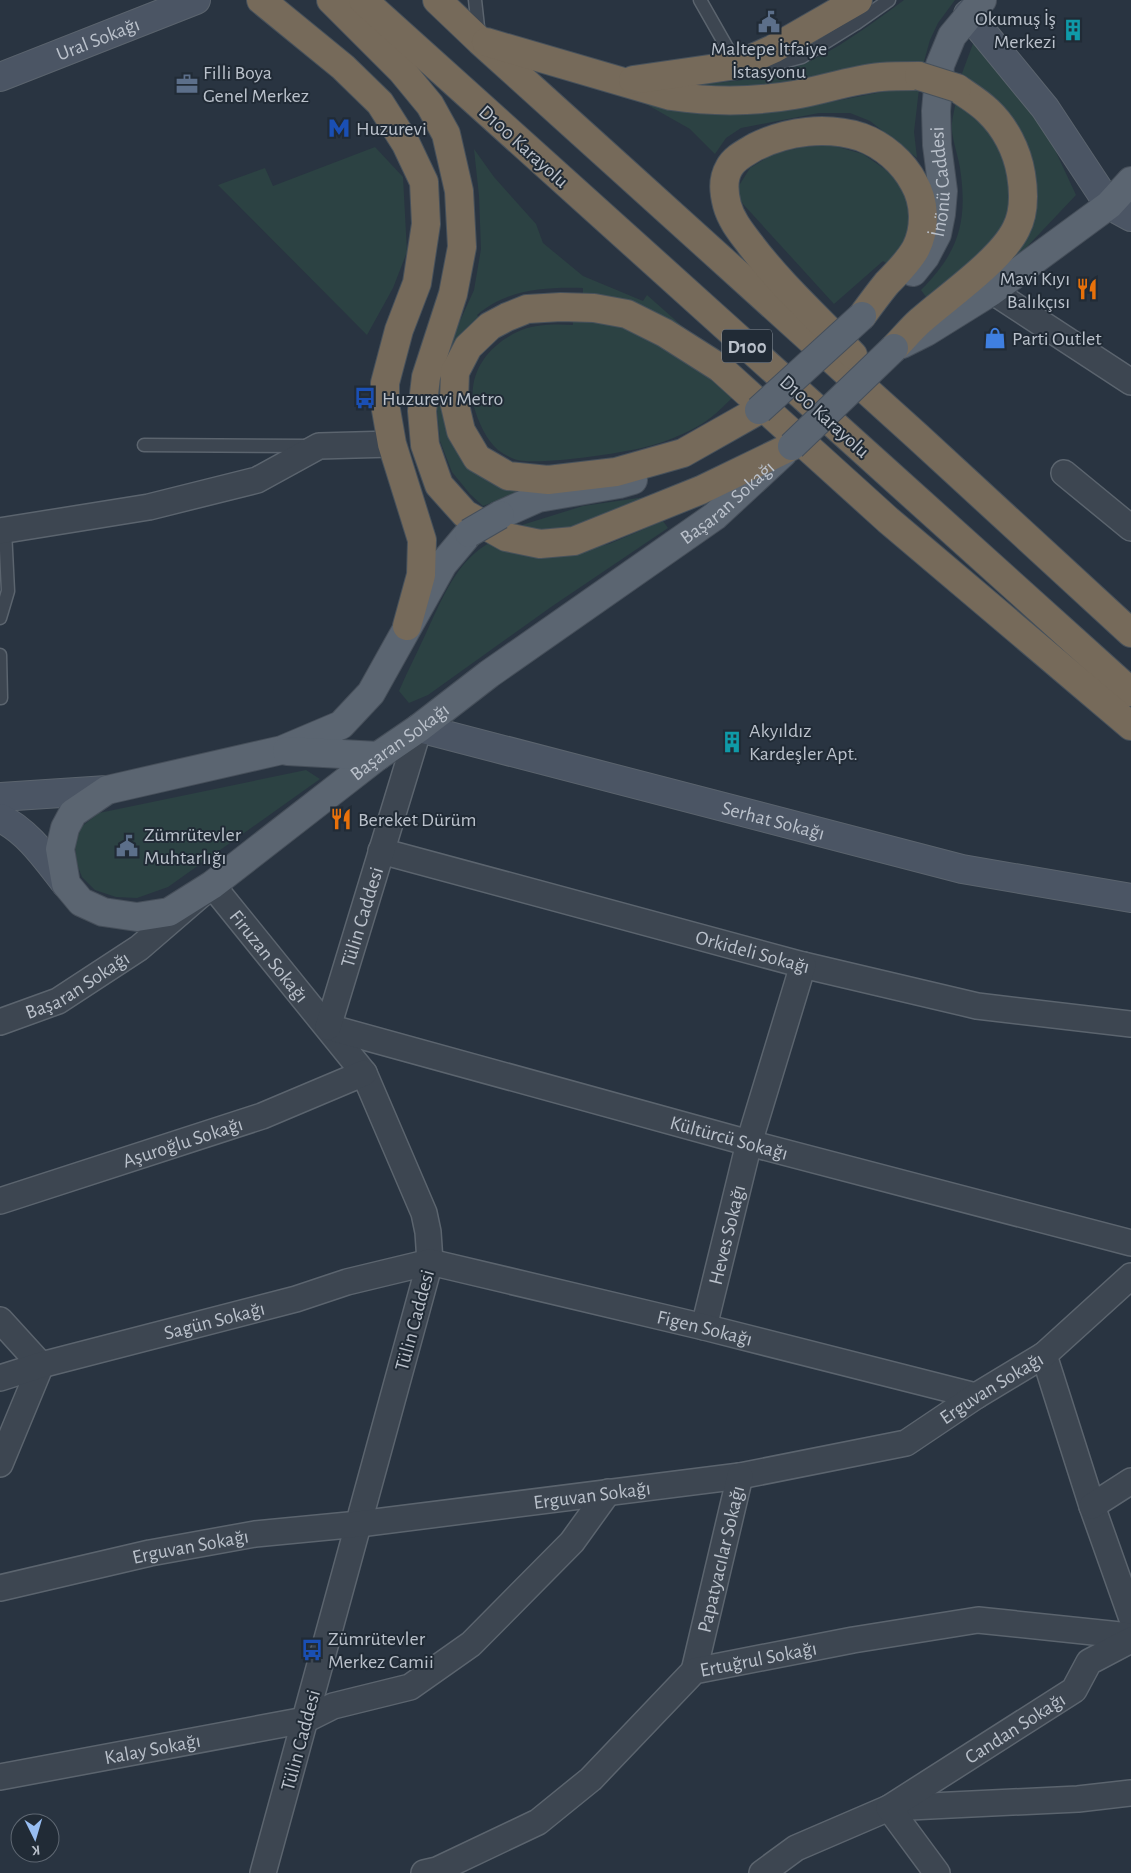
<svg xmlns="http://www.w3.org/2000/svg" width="1131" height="1873" viewBox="0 0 1131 1873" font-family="'Alegreya Sans',sans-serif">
<rect width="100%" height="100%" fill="#293441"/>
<!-- green -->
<g fill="#2c4243">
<path d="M904,0H955L938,23L930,40L923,65L889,62L808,80L767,85L695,89V85C719,82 744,81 767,76C818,65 863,30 904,0Z"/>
<polygon points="974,41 1041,120 1076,195 1005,270 1009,260 1032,228 1038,200 1032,162 961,76"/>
<polygon points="915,88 919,89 914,132 917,158 870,121 850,113 819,113 741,128 726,138 715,154 690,129 630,95 751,108 800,108 887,91"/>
<path d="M956,100L986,126L1005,159L1011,186V210L998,239L929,301L921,290C959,252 968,221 960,168C958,155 953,143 952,130C951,121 955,109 956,100Z"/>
<polygon points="831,145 863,154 886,170 905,190 913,209 904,245 890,266 883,261 834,304 743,204 735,192 750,168 773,154 803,147"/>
<polygon points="375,147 403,177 407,252 393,288 367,335 218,185 265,168 273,186"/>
<path d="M474,149L494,177L536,224L543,243L583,276L643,301L647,295L691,334L597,295L583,293V288C545,287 507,289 477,315L480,319L445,365L476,473L492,484L524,491L483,506L470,494L452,472L440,441L436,399L455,332L474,290L481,249L479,196Z"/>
<path d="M573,319L610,324L642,334L738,392C724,406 710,421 691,430C680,435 668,441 656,444C634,452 534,467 514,459C509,457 502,453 498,450C486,440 478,421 474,407C467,373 488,346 517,332C533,324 556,324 573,325Z"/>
<polygon points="652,496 569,528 542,531 522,525 583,506"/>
<path d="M663,521L668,528L551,607L428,695L409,703L399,691C408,670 418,651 427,631C443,597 457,560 491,542L576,552L609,544Z"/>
<polygon points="306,770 320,779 168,887 137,898 116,897 95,890 82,877 77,864 75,846 81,827 99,813"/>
</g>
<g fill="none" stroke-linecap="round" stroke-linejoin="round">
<!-- lane casing -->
<g stroke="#5b646e" stroke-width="15">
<g id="lane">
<polyline points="475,0 479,36"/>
<polyline points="700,0 737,65 743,69 753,70 802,57 855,24 889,0"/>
<polyline points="144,445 309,446"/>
<polyline points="0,618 8,591 5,530"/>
<polyline points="0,655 1,698"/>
</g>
</g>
<!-- street casing -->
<g stroke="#5b646e" stroke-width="28">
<g id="street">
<polyline points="992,291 1131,382"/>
<polyline points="1064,473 1131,528"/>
<polyline points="0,531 149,507 257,480 319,446 392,444"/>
<path id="s1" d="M381,851L803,965L977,1006L1131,1024"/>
<path id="s2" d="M0,1022L58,1001L139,948L212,885L364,1073L424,1213L428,1232L430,1262L263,1873"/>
<path id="s3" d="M328,1027L749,1143L1131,1243"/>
<path id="s4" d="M328,1027L419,728"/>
<path id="s5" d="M0,1201L262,1116L364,1073"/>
<polyline points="0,1320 41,1365 0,1464"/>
<path id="s6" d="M704,1327L749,1143L803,965"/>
<polyline points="1044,1355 1092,1506 1131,1616"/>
<path id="s7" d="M0,1378L41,1365L296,1299L347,1282L430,1262L704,1327L976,1396"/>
<polyline points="1092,1506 1131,1481"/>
<path id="s8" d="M0,1588L150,1553L255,1534L359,1524L740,1476L906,1443L976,1396L1044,1355L1131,1276"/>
<path id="s9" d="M694,1671L740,1476"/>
<path id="s10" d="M0,1777L305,1720L333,1706L410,1687L471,1644L572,1542L608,1492"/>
<path id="s11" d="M424,1873L437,1870L538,1822L591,1779L694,1671L853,1640L978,1620L1131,1636"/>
<polyline points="762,1873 796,1848 889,1808 1078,1799 1131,1793"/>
<path id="s12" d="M937,1873L889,1808L1074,1690L1089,1662L1131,1640"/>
</g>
</g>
<!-- secondary casing -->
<g stroke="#5b646e" stroke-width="30">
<g id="secondary">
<polyline points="968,14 1045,108 1109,205 1131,217"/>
<path id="s13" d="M0,77L196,0"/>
<path id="s14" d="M419,728L962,869L1131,898"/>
<polyline points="0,797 107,790"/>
<path d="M0,818C28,831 47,860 66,884"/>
</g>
</g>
<!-- primary casing -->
<g stroke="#464f5a" stroke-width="30">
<g id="primary">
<path id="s15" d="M913,272L925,257L937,234L941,214L943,191L937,145L936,111L940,65L952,36L982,0"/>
<polyline points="902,344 926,332 992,291 1109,205 1131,181"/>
<polyline points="500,515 538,498 619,484 633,480"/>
<path id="s16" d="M469,533L443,564L371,693L341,725L282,750L107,790L73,813L65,828L60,849L66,884L81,902L103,912L137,917L169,912L212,885L378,756L419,728L489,674L715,516L783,453"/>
<polyline points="287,751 378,756"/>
</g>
</g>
<!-- highway casing -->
<g stroke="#47515b" stroke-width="30">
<g id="highway">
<polyline points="261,0 343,67 380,103 406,144 424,182 426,224 417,283 399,330 385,383 385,404 392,444 422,540 421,575 407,626"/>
<polyline points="331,0 402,71 430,105 446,134 459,191 462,247 453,294 426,377 422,411 425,445 439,485 465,514 506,537 540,544 574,541 701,490 792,446"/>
<polyline points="363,0 1131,692"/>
<polyline points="437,0 480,41 917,436 1131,633"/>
<path d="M486,42L671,96C712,102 753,102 794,95C823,90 851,80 881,77C893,76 906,76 919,76"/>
<polyline points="633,80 737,65 773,49 858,0"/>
<path d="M894,348C903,339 911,329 920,321C947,297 1001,260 1016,229C1025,212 1024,192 1021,174C1017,150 1005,127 988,111C979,102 967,95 957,88"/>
<path d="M853,355C818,318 780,284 750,244C741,232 731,220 727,205C724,193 722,180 729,168C734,158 745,153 755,147C787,131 826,126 861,137C883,145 903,162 914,183C925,202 926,228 916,248C909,261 897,273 887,283C878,294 870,305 862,316"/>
<polyline points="759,410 683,453 616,472 548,480 508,476 477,458 461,431 454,401 455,372 468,347 490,326 507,317 527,309 561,307 594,308 627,314 665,333 720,368 888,520 1131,726"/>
</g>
</g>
<!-- lane -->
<use href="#lane" stroke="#3d4651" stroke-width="12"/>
<!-- street -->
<use href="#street" stroke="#3d4651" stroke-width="25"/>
<!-- secondary -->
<use href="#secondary" stroke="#4b5564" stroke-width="28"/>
<!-- primary -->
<use href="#primary" stroke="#5b6571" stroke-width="28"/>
<!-- highway -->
<use href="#highway" stroke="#766a5a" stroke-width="28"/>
<!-- primary-bridge casing -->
<g stroke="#464f5a" stroke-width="30" stroke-linecap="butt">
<g id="primary-bridge">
<polyline points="759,410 862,316"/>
<polyline points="792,446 894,348"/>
<polyline points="469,533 500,515"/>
</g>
</g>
<!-- highway-bridge casing -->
<g stroke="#47515b" stroke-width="30" stroke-linecap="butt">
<polyline id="highway-bridge" points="919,76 957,88"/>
</g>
<!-- primary-bridge -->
<use href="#primary-bridge" stroke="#5b6571" stroke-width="28"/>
<!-- highway-bridge -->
<use href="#highway-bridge" stroke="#766a5a" stroke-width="28"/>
</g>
<!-- icons -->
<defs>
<g id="civic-bare" transform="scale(1.725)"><path d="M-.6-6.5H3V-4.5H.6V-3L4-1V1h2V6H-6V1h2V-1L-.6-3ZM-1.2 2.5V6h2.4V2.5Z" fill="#5c6f8a" stroke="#212b36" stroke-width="2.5" paint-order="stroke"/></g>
<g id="building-bare" transform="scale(1.725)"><path d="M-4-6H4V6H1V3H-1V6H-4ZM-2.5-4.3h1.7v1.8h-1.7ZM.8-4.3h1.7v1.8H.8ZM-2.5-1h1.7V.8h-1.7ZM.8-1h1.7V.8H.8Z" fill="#0f9aa8" stroke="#212b36" stroke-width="2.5" paint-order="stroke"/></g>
<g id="office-bare" transform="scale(1.725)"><path d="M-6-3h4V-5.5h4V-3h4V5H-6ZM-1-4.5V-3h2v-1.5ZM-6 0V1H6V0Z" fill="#5c6f8a" stroke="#212b36" stroke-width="2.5" paint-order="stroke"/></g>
<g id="metro-bare" transform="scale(1.725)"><path d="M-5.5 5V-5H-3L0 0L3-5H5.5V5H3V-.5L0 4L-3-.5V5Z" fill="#1a4fb4" stroke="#212b36" stroke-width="2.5" paint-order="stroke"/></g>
<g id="restaurant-bare" transform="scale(1.725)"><path d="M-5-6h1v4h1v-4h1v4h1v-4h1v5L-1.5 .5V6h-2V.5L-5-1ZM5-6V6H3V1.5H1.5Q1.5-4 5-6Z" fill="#e8710a" stroke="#212b36" stroke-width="2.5" paint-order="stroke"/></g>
<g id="shop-bare" transform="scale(1.725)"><path d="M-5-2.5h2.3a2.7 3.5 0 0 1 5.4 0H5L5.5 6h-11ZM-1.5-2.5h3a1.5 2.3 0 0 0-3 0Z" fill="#3f7fe0" stroke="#212b36" stroke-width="2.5" paint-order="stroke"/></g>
<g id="bus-bare" transform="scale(1.725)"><path d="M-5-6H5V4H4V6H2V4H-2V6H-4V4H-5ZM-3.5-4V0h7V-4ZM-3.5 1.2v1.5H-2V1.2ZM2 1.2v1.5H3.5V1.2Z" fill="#1a4fb4" stroke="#212b36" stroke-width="2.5" paint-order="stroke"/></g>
</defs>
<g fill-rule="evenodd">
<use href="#civic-bare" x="769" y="22"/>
<use href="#building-bare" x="1073" y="30"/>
<use href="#office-bare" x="187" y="84"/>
<use href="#metro-bare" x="339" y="128"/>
<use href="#restaurant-bare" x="1087" y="289"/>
<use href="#shop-bare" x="995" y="338"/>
<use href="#bus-bare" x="365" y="398"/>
<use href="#building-bare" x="732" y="742"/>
<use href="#restaurant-bare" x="341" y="819"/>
<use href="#civic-bare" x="127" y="846"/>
<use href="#bus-bare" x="312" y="1650"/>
</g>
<g text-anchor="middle" stroke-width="4" stroke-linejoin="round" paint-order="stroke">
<!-- shield labels -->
<rect fill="#212b36" stroke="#8c949e" stroke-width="1" x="722" y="329.5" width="50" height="33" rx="4"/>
<g font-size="19" font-weight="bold" fill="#bac1cb">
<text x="747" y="353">D100</text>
</g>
<!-- poi labels -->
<g font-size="20" fill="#bac1cb" stroke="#212b36" text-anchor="start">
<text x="1056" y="25" text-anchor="end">Okumuş İş<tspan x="1056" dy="23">Merkezi</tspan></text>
<text x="769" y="55" text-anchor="middle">Maltepe İtfaiye<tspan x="769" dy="23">İstasyonu</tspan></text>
<text x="203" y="79">Filli Boya<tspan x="203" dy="23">Genel Merkez</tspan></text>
<text x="356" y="135">Huzurevi</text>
<text x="1070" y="285" text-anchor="end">Mavi Kıyı<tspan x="1070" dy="23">Balıkçısı</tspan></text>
<text x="1012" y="345">Parti Outlet</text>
<text x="382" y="405">Huzurevi Metro</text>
<text x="749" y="737">Akyıldız<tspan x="749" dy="23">Kardeşler Apt.</tspan></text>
<text x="358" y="826">Bereket Dürüm</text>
<text x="144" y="841">Zümrütevler<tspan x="144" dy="23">Muhtarlığı</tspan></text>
<text x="328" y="1645">Zümrütevler<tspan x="328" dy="23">Merkez Camii</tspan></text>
</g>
<!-- street labels -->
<g font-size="20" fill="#bac1cb" stroke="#212b36">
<text dy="7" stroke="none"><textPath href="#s13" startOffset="105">Ural Sokağı</textPath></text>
<text transform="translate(524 146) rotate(42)" y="7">D100 Karayolu</text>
<text dy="7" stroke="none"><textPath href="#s15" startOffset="98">İnönü Caddesi</textPath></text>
<text transform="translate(825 416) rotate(42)" y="7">D100 Karayolu</text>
<text dy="7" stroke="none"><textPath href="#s16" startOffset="1398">Başaran Sokağı</textPath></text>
<text dy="7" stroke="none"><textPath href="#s16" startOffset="992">Başaran Sokağı</textPath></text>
<text dy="7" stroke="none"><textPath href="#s14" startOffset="366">Serhat Sokağı</textPath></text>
<text dy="7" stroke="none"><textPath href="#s4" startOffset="115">Tülin Caddesi</textPath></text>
<text dy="7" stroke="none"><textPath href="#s1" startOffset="385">Orkideli Sokağı</textPath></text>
<text dy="7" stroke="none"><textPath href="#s2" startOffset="346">Firuzan Sokağı</textPath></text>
<text dy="7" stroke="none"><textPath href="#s2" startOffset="86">Başaran Sokağı</textPath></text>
<text dy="7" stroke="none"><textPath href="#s3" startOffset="416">Kültürcü Sokağı</textPath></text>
<text dy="7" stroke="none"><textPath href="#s5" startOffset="192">Aşuroğlu Sokağı</textPath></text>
<text dy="7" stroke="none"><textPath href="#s6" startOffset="95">Heves Sokağı</textPath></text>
<text dy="7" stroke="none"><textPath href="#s7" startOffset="222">Sagün Sokağı</textPath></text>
<text transform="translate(414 1320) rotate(-75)" y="7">Tülin Caddesi</text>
<text dy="7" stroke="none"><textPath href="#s7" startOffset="728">Figen Sokağı</textPath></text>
<text dy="7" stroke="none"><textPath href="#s8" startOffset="1020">Erguvan Sokağı</textPath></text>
<text dy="7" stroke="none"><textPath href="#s8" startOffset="600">Erguvan Sokağı</textPath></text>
<text dy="7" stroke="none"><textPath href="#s8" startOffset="195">Erguvan Sokağı</textPath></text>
<text dy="7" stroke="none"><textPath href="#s9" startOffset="115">Papatyacılar Sokağı</textPath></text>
<text dy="7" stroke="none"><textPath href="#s11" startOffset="408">Ertuğrul Sokağı</textPath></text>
<text dy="7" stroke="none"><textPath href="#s12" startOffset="230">Candan Sokağı</textPath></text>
<text transform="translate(300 1740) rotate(-75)" y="7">Tülin Caddesi</text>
<text dy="7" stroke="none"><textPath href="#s10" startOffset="155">Kalay Sokağı</textPath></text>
</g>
</g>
<!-- north arrow -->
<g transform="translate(35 1838) rotate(175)"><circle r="24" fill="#212b36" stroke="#5e6772"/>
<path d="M0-4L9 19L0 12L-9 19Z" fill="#98bef2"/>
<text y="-8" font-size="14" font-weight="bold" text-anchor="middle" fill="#bac1cb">K</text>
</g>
</svg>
